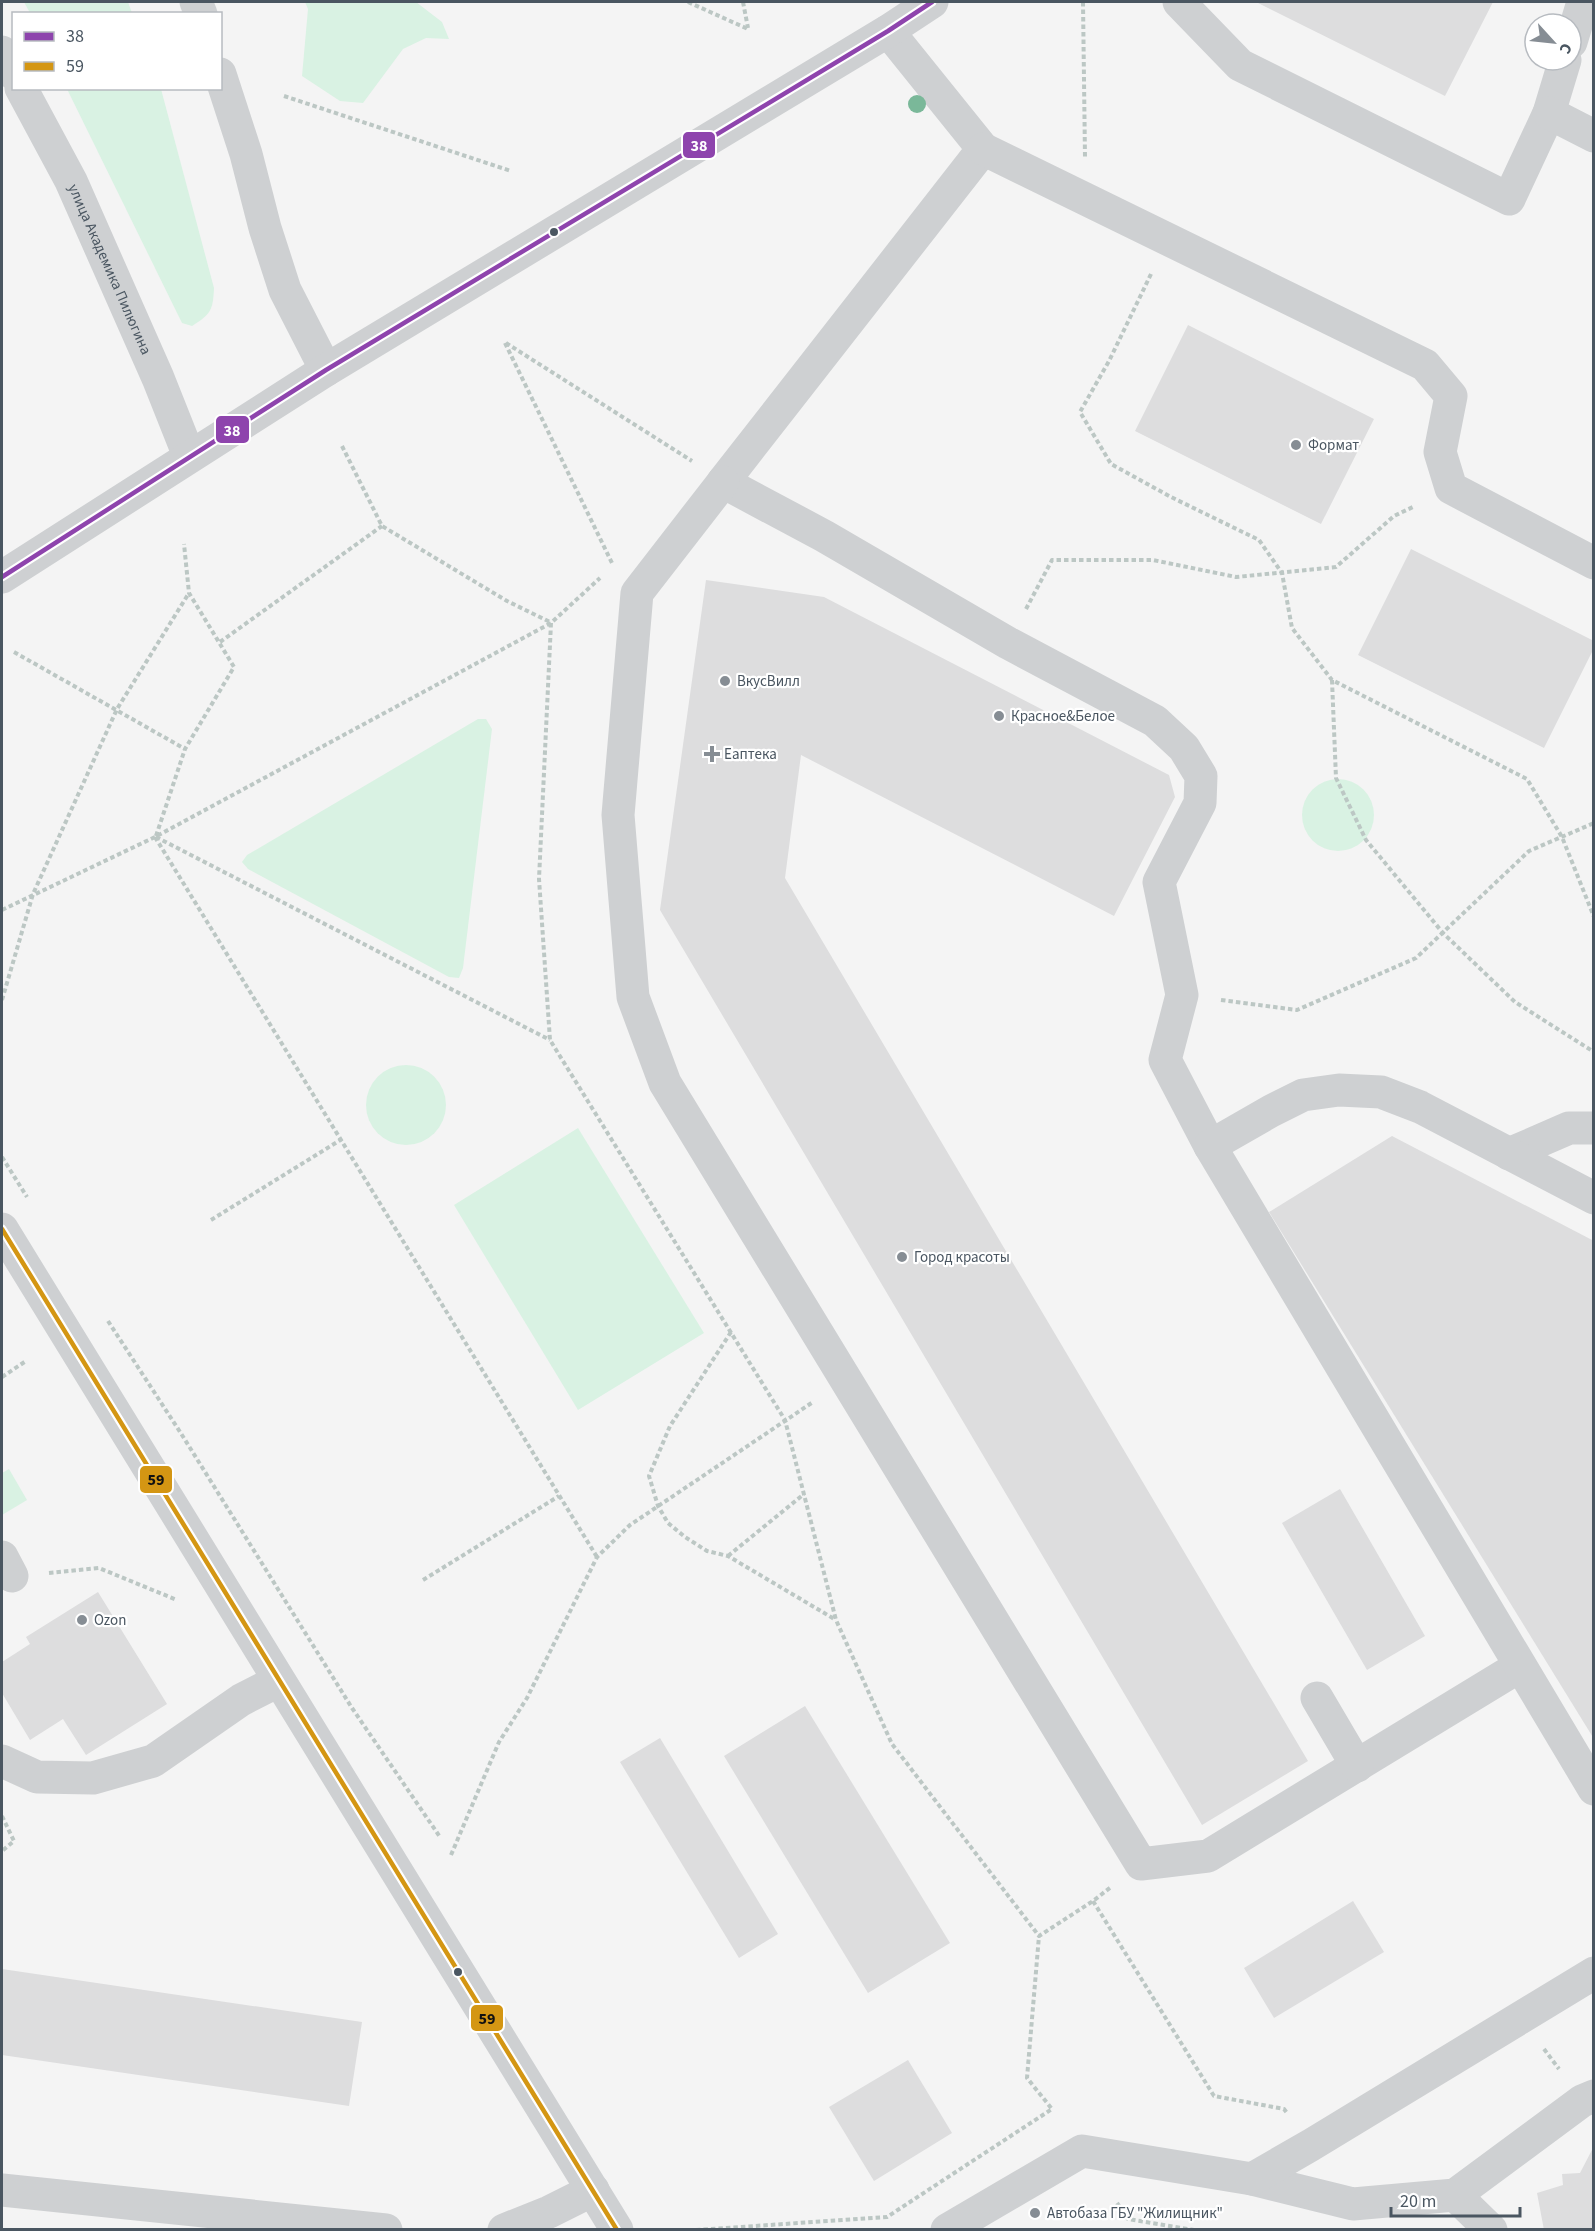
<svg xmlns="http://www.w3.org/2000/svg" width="1595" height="2231" viewBox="0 0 1595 2231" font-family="'Source Sans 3',sans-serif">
<rect width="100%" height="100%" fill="#f4f4f4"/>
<!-- green -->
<g fill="#d9f2e3">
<polygon points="24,2 128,2 132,13 30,13"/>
<polygon points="305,2 416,2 442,22 449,39 426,38 403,49 363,103 340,101 302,76 308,9"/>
<path d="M67,89H161L214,288C213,310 211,314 192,326L182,323Z"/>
<polygon points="478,719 486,719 492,729 463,968 459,978 449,977 248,869 242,862 247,855"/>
<circle cx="1338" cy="815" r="36"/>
<circle cx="406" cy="1105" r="40"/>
<polygon points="578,1128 704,1333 578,1410 454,1205"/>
<polygon points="9,1469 27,1500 2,1515 2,1473"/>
</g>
<!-- building -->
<g fill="#ddddde">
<polygon points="1256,2 1493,2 1445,96"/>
<polygon points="1188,325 1374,419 1321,524 1135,431"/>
<polygon points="1411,549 1594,641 1594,648 1544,748 1358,655"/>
<polygon points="706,580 824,597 1169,775 1175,797 1114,916 801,755 785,878 1308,1761 1202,1825 660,910"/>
<polygon points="1392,1136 1594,1241 1594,1739 1269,1212"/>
<polygon points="1340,1489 1425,1636 1367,1670 1282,1523"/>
<polygon points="98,1592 167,1704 86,1755 63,1719 30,1740 2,1693 2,1662 30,1644 26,1637"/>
<polygon points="805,1706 950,1943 868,1993 724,1756"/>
<polygon points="660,1738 778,1934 739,1958 620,1762"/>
<polygon points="1353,1901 1384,1952 1274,2018 1244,1968"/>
<polygon points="2,1969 362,2022 349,2106 2,2055"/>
<polygon points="908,2060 952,2133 874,2181 829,2107"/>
<polygon points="1594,2146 1594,2230 1544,2230 1537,2193 1563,2185 1562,2174 1580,2173"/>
</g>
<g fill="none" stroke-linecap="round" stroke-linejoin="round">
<!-- path -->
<g stroke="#bcc7c4" stroke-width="4" stroke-dasharray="4.5 3" stroke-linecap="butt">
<polyline points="688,2 748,29"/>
<polyline points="743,2 748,28"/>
<polyline points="1083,2 1085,157"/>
<polyline points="284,96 511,171"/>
<polyline points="1151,274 1109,361 1080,412 1111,464 1171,497 1259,540 1282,573 1292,628 1332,680 1527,779 1562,837 1594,917"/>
<polyline points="505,343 612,563"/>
<polyline points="506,343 692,461"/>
<polyline points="342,446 382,526 507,601 550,622"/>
<polyline points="1026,609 1052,560 1153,560 1236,577 1336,567 1394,516 1415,506"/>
<polyline points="551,623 539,879 550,1040 785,1420 836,1620 892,1744 1039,1936 1093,1901 1111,1887"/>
<polyline points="220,642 382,526"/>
<polyline points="14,652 185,749"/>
<polyline points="1332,680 1336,778 1366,840 1443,933 1515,1002 1594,1052"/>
<polyline points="156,836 185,749 234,667 189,593 184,544"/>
<polyline points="155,837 597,1557"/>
<polyline points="156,837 550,1040"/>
<polyline points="2,910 155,837 551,623 600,578"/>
<polyline points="2,1000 33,894 117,709 189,593"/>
<polyline points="1221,1000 1297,1010 1416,958 1529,851 1594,823"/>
<polyline points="2,1157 27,1197"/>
<polyline points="211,1220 342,1139"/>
<polyline points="108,1321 182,1435 352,1708 440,1837"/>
<polyline points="731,1332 670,1426 649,1476 658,1506 668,1523 685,1537 707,1551 728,1556 836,1620"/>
<polyline points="2,1377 26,1361"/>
<polyline points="728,1556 804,1494"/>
<polyline points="49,1573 99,1568 177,1600"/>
<polyline points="423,1580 559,1496"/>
<polyline points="2,1816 14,1841 2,1851"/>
<polyline points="451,1855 499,1742 527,1698 597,1557 630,1525 813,1402"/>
<polyline points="1093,1901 1214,2096 1284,2109 1287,2113"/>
<polyline points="1544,2049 1559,2069"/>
<polyline points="1117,2203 1128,2219 1194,2230"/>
<polyline points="696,2230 887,2217 1052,2109 1027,2078 1039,1936"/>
</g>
<!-- minor -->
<g stroke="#ced0d2" stroke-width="33">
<polyline points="196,2 201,14"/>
<polyline points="1179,2 1240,65 1509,199 1549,113 1565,60"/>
<polyline points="888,31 983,149 723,482 824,536 1008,643 1155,721 1184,748 1201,776 1200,803 1159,882 1182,995 1165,1060 1210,1146"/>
<polyline points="1571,42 1583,2"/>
<polyline points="2,52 14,74"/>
<polyline points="220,74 246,154 265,228 285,290 326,370"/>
<path id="s1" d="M21,88L71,181L158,378L189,456"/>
<polyline points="1549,113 1594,136"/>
<polyline points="983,149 1425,365 1451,396 1440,452 1451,488 1594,563"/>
<polyline points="723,482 637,593 618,815 633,997 665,1083 1141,1864 1208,1856 1520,1666"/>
<polyline points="2,577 326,370 888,31 932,2"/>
<polyline points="1509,1154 1569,1128 1594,1128"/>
<polyline points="1594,1198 1420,1107 1381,1092 1339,1090 1303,1095 1271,1111 1210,1146 1594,1789"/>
<polyline points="2,1229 617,2230"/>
<polyline points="2,1557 12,1576"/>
<polyline points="1317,1698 1357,1766"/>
<polyline points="2,1761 37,1777 93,1778 153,1761 241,1700 278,1681"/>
<polyline points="1252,2179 1353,2204 1455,2195 1582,2101 1594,2096"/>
<polyline points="2,2190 386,2230"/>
<polyline points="1455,2195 1491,2230"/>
<polyline points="504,2230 549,2212 593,2190"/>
<polyline points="947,2230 1082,2151 1252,2179 1311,2145 1594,1973"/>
</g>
<!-- bus-1 casing -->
<g stroke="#fff" stroke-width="9">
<polyline id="bus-1" points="2,577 326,370 888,31 932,2"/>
</g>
<!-- bus-2 casing -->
<g stroke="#fff" stroke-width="9">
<polyline id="bus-2" points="2,1229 617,2230"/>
</g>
<!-- bus-1 -->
<use href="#bus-1" stroke="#8e44ad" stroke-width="4.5"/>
<!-- bus-2 -->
<use href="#bus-2" stroke="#d49613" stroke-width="4.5"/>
</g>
<!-- trees -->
<circle fill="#7ab899" cx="917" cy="104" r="9"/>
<!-- markers -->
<g fill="#4a5661" stroke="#fff" stroke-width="2">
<circle cx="554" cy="232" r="5"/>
<circle cx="458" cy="1972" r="5"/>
</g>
<g fill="#868d94" stroke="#fff" stroke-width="2">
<circle cx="1296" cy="445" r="6"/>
<circle cx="725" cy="681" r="6"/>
<circle cx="999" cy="716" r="6"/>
<path d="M709 745h6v6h6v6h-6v6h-6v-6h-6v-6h6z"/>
<circle cx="902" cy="1257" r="6"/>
<circle cx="82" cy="1620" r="6"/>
<circle cx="1035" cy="2213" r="6"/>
</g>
<g text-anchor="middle" stroke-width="4.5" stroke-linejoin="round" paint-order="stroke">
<!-- street labels -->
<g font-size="15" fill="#4a5661" stroke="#fff">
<text dy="5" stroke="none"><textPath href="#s1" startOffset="202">улица Академика Пилюгина</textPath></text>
</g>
<!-- poi labels -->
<g font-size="15" fill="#4a5661" stroke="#fff" text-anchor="start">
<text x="1308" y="450">Формат</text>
<text x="737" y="686">ВкусВилл</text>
<text x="1011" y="721">Красное&amp;Белое</text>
<text x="724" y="759">Еаптека</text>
<text x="914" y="1262">Город красоты</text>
<text x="94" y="1625">Ozon</text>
<text x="1047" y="2218">Автобаза ГБУ "Жилищник"</text>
</g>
</g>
<g stroke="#fff" stroke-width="2">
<rect x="682" y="131" width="34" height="28" rx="6" fill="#8e44ad"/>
<rect x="215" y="415" width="35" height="29" rx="6" fill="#8e44ad"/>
<rect x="139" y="1465" width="34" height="29" rx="6" fill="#d49613"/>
<rect x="470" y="2004" width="34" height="28" rx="6" fill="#d49613"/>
</g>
<g font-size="16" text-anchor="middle" font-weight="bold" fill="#fff">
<text x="699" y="151">38</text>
<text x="232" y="436">38</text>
</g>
<g font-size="16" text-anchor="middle" font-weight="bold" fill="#111">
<text x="156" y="1485">59</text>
<text x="487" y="2024">59</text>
</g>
<!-- border -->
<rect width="1595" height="2231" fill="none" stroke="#4a5661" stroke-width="6"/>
<!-- legend -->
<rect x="12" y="12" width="210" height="78" fill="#ffffff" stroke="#b7bbc0" stroke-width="1.5"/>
<rect x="24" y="32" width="30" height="9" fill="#8e44ad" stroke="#b7bbc0" stroke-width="1.5"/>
<text x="66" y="42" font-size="18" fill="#4a5661">38</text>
<rect x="24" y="62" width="30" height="9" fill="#d49613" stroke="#b7bbc0" stroke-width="1.5"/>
<text x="66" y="72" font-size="18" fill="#4a5661">59</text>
<!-- north arrow -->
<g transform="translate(1553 42) rotate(117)"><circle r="28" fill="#ffffff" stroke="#b7bbc0" stroke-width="1.5"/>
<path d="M0-4.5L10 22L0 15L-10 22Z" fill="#868d94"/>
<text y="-9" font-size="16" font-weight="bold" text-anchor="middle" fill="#4a5661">С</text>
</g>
<!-- scale -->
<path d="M1391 2207v9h129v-9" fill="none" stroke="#4a5661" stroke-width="3"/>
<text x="1400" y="2207" font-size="18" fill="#4a5661" stroke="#ffffff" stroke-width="4.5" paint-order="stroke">20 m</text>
</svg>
